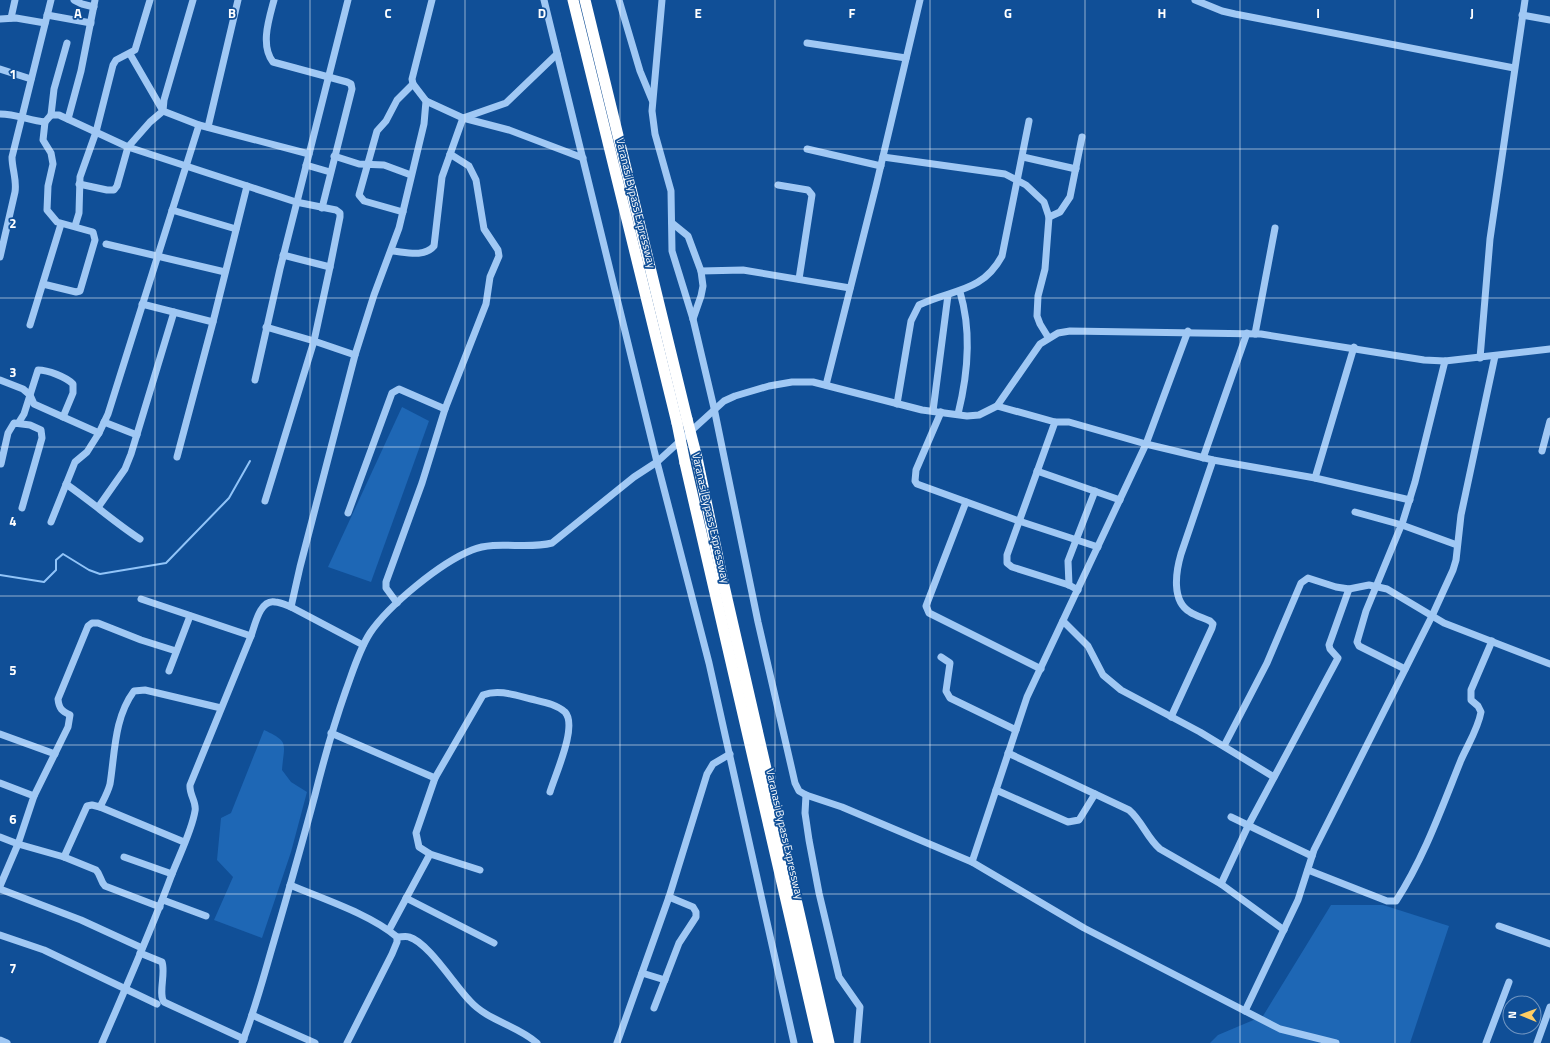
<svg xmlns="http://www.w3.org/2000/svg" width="1550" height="1043" viewBox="0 0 1550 1043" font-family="'Titillium Web',sans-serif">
<rect width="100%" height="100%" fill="#104f97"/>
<!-- green -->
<g fill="#1e67b5">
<polygon points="402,407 429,421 371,582 328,567"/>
<path d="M264,730C290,742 284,743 282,770L291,782L307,792L291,852L262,938L214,920L233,877L217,860L221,818L231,813Z"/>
<polygon points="1331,905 1383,905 1449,926 1410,1043 1210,1043 1218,1035 1263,1016"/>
</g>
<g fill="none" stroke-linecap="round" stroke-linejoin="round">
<!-- stream -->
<polyline stroke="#91c4f8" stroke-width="2" points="0,575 44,582 56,570 56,560 63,554 89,570 100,574 166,563 229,498 250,461"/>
<!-- minor -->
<g stroke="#a0c8f4" stroke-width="7">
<polyline points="74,0 82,4 94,7"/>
<polyline points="193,0 164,100 163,111 199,125 309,154"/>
<path d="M274,0C269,19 260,45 273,62L347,82L351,84L352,89L322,208"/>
<polyline points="544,0 657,462 709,663 794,1043"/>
<polyline points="619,0 640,71 652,100"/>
<polyline points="662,0 652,111 655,134 671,191 672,251 693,319 714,408 758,622 795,783 799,791 806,795 842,807 972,862 1027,697 1146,444 1188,331"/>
<polyline points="1195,0 1222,11 1235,14 1514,68"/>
<polyline points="47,15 91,23"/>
<polyline points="1522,15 1550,20"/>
<polyline points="11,18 15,0"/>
<polyline points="0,19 16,18 45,23"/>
<polyline points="807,43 906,58"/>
<polyline points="0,69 31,79"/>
<polyline points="426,101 463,118 509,130 583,158"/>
<path d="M0,114C17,114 30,121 45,122L51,115H59L128,147L296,202L336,210L340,213V217L330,267"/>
<polyline points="51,115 54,89 67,43"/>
<polyline points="68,119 81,71 95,0"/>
<polyline points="208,127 238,0"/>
<polyline points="807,149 881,166"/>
<polyline points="334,156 359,164 384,165 411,175"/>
<polyline points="883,157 1005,174 1026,185 1044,202 1049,217 1045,269 1038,296 1037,316 1040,324 1048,337"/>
<polyline points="1023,157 1076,169"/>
<polyline points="306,165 330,172"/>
<polyline points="79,184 107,190 114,190 117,186 128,147 150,122 163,111 130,54"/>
<polyline points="778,185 808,190 812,195 799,279"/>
<polyline points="172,210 236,229"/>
<polyline points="403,212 364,201 359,195 377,131 386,121 397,100 413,84"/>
<polyline points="1049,217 1060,212 1070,197 1082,137"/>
<polyline points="672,223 688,236 701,271 703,286 701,296 693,319"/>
<polyline points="75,226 79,213 80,177 96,132 113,65 116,60 135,50 150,0"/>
<polyline points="106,244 225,272"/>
<path d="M392,251C405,252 424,258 434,246L442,177L463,118L506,103L557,54"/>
<polyline points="283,255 330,267 314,341 355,355 300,567 291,607 363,645"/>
<path d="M0,257L15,192C17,180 12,169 12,157L51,0"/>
<polyline points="701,271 743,270 850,288"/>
<polyline points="43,284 76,292 80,291 95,240 93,232 57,222 47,210 48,186 53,164 51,153 43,140 45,122"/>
<polyline points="142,304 213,322 247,186"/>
<polyline points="30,325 61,224"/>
<polyline points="1255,334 1275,228"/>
<polyline points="355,355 374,295 399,228 424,124 426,101 413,84 412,79 432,0"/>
<polyline points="1480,358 1490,239 1525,0"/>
<polyline points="0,380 23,389 30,395 34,404 99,433"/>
<polyline points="255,380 280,269 348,0"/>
<polyline points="826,385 876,186 920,0"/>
<path d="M897,404L911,321L919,305C952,289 982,293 1002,256L1029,121"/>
<polyline points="997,406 1055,422 1007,555 1007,563 1012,567 1069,585 1078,590"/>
<polyline points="933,411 948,295"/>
<polyline points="941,412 916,470 915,481 917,484 1019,521 1098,547"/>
<path d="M958,414C968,374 972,332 960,292"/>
<path d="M19,422L24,414L38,370C48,370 66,377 73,384V393L63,417"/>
<polyline points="104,422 137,435"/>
<polyline points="1055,422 1069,422 1146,444 1213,460 1315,478 1410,500"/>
<polyline points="1542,451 1550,421"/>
<polyline points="177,457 213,322"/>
<polyline points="1203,458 1247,333"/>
<polyline points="1,464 8,433 14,423 30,425 41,430 42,438 22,508"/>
<polyline points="1037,471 1120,500"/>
<polyline points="1315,478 1354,347"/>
<path d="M66,484C92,502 114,522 140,539"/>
<polyline points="265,501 314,341 266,327"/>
<polyline points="966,502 926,606 929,613 1041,669"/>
<polyline points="99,506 125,469 131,454 174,312"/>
<polyline points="1355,512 1402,525 1457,545"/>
<polyline points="348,513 392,393 399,389 445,409"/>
<polyline points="51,522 75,462 87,452 99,433 108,414 199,125"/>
<polyline points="1069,585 1068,561 1095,491"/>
<path d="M141,599L251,636C255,625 260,599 275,602C280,602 286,605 291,607"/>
<polyline points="397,603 386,588 386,582 422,483 445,409 486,304 490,277 499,256 498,250 484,229 476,180 469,166 450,154"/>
<polyline points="1063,621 1088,646 1103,675 1121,690 1200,732 1274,777"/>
<polyline points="941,657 950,663 946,691 950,698 1016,730"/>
<polyline points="1405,669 1359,646 1357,642 1366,611 1403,521 1415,482 1445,361"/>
<polyline points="169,671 190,616"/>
<path d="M1171,717L1212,628L1213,624L1210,621C1204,618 1196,616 1190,612C1171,601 1176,571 1181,554L1213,460"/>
<polyline points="331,733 435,778"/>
<polyline points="0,734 55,754"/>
<polyline points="1224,746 1267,663 1301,583 1308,578 1336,587 1349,589 1369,585 1387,589 1444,623 1550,664"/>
<path d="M1008,753L1129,810C1142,821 1147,838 1160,849L1221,884L1284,930"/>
<path d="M0,783L34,796L18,844L64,857L96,870C101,875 100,881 105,886L160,907"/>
<polyline points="996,790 1068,822 1079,820 1095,794"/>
<polyline points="806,795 805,813 809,840 819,893 839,977 860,1007 857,1043"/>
<path d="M34,796L68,727L70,715C62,711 59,709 58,699L88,626L92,623H98L141,640L176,651"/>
<polyline points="100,807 184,842"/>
<polyline points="1231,817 1312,856"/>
<polyline points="0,837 18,844 0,886"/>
<path d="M64,857L87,806L92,805L100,807C104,799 108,792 110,784C115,753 114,718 134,691L145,690L221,708"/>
<polyline points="124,857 172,874"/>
<polyline points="972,862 1084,928 1280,1029 1336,1043"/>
<path d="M480,870L430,854L419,847L416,833L435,778L483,695C498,689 515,695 531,699C543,702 556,704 565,712C578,726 555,775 550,792"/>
<path d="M1308,870L1387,901H1396C1424,858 1442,807 1461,760C1468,744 1478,729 1481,712L1478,706L1471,700V690L1492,641"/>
<polyline points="1221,884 1248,826 1338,658 1330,649 1329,645 1349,589"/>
<path d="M290,885C323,899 370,914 397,937V942L392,954L347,1043"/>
<polyline points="0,889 81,920 142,948"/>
<polyline points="406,898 494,943"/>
<polyline points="163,900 206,916"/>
<polyline points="1499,926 1550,944"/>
<polyline points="389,930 430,854"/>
<polyline points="0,935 44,950 157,1004"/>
<path d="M397,937C401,937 406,936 409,937C428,942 455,986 470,1001C488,1021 517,1025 537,1043"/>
<path d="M140,953L162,962C166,973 158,994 164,1002L244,1039"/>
<polyline points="642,973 665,980"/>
<polyline points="654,1008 679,943 696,917 696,912 693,907 669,897"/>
<polyline points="1245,1011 1298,900 1314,850 1432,616 1453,570 1456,560 1461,515 1495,356"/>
<polyline points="252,1015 315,1043"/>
<polyline points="0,1040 7,1043"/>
<path d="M102,1043C126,987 151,931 172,874C179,856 192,830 195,811C197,802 189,795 190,785L251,636"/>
<path d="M242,1043C255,1010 264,975 274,941C288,893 302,844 315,795C324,759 334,724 346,690C353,671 359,650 370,633C389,605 440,563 472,550C497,540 526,550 552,543L634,477L657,462L724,401L735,396L769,386L792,382H813L922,410L967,416L979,415L997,406L1040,344L1058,333L1070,331L1261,334L1424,360L1445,361L1550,349"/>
<polyline points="617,1043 669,897 707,774 713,764 730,754"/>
<polyline points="1486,1043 1509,982"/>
<polyline points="1537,1043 1550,1007"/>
</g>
<!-- highway -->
<g stroke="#fff" stroke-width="11">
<polyline points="573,0 677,423"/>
<polyline points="585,0 687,419"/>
<polyline points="697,458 722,577 829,1043"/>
<polyline points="685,463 819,1043"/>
</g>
<!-- highway-bridge -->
<g stroke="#fff" stroke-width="11">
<polyline points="687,419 697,458"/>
<polyline points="677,423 685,463"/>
</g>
</g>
<!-- grid -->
<path fill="none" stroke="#fff" stroke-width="1" stroke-opacity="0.55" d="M155,0V1043M310,0V1043M465,0V1043M620,0V1043M775,0V1043M930,0V1043M1085,0V1043M1240,0V1043M1395,0V1043M0,149H1550M0,298H1550M0,447H1550M0,596H1550M0,745H1550M0,894H1550"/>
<g text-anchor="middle" stroke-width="3.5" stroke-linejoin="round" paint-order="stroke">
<!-- street labels -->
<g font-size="11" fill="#fff" stroke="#104f97">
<text transform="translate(636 203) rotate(76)" y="4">Varanasi Bypass Expressway</text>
<text transform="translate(711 518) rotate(77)" y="4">Varanasi Bypass Expressway</text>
<text transform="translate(785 834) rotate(77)" y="4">Varanasi Bypass Expressway</text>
</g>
</g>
<g font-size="13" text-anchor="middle" font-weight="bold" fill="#fff" stroke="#104f97" stroke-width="3.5" stroke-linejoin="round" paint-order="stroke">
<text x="78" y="18">A</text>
<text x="232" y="18">B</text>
<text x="388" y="18">C</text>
<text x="542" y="18">D</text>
<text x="698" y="18">E</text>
<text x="852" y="18">F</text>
<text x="1008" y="18">G</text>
<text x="1162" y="18">H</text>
<text x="1318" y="18">I</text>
<text x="1472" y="18">J</text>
<text x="13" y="79">1</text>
<text x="13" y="228">2</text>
<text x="13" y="377">3</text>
<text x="13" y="526">4</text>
<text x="13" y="675">5</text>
<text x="13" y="824">6</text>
<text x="13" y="973">7</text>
</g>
<!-- north arrow -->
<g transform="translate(1522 1015) rotate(271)"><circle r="19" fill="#104f97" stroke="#7095c1"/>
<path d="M0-3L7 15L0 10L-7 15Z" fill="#ffcd63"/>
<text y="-6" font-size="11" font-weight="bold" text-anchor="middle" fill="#ffffff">N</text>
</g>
</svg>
